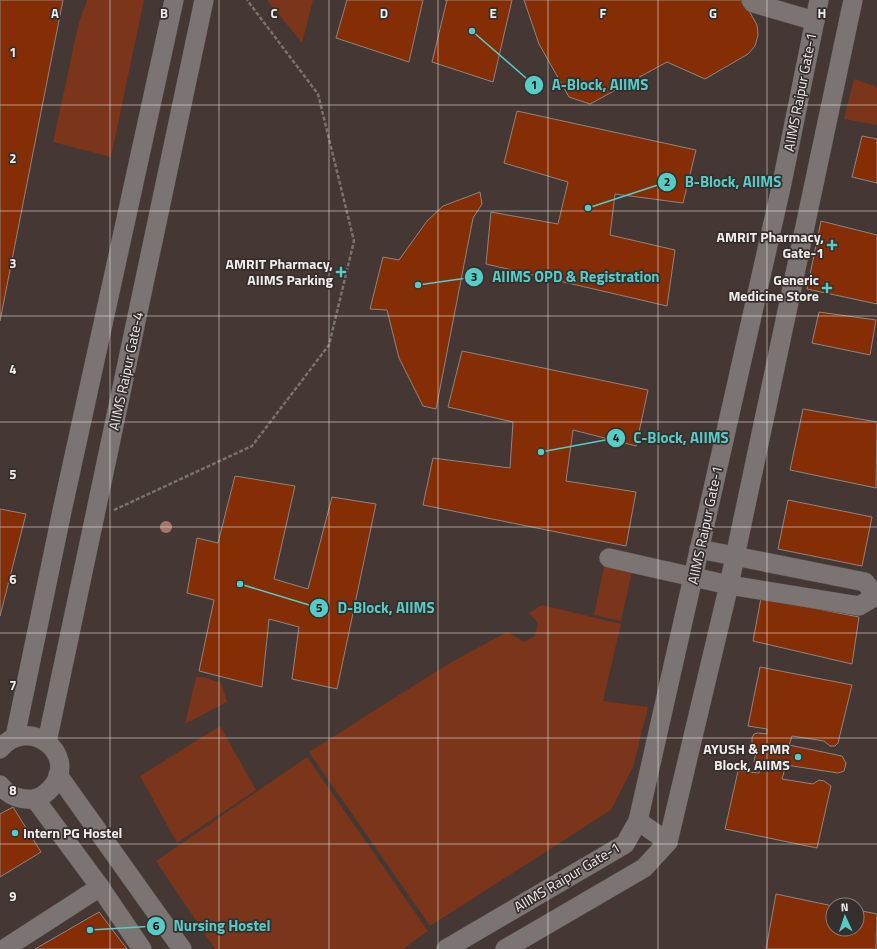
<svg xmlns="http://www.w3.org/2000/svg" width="877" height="949" viewBox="0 0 877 949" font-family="'Titillium Web',sans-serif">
<rect width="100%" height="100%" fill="#362f2d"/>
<!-- built -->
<path fill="#453733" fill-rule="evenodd" d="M0,0H877V949H0ZM833,905H857V929H833Z"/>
<!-- green -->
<g fill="#7a351a">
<polygon points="87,0 144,0 111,157 53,142 79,22"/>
<polygon points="267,0 313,0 302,43"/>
<polygon points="854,79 877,87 877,125 844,119"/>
<polygon points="605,562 633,568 621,621 594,615"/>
<polygon points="542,605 621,624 603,701 648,707 633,767 611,810 430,926 309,752 448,664 507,632 524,642 535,636 538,623 529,613"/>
<polygon points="196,677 203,677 221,683 227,702 185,724"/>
<polygon points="220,726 256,790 177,843 140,776"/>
<polygon points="307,757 428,931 403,949 215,949 156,861"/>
</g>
<!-- building -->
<g fill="#852e05" stroke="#8d8582">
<polygon points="0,0 63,0 0,321"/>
<polygon points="347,0 423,0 409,62 336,38"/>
<polygon points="445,0 512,0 493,82 432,62 447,0"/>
<polygon points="524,0 743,0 757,25 758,35 755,46 748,54 705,79 667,62 590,104 569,97 539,44"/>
<polygon points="517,111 696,150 683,203 615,194 610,235 675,250 667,306 486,264 491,212 558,224 568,182 504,163"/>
<polygon points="862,136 877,139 877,183 852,177"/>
<polygon points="480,192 482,204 473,218 436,409 423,406 399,358 387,310 370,309 383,257 399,260 427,221 443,206"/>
<polygon points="821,221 877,235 877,304 807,289"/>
<polygon points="819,312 876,320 870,355 812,343"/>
<polygon points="462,351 648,390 636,446 573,430 566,481 636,492 626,546 423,505 433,458 510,468 513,422 448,407"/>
<polygon points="803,409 877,422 876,488 790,470"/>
<polygon points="235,476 295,486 274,579 308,589 332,497 376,504 337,689 292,679 299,627 269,619 262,687 199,671 214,600 187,593 197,538 218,543"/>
<polygon points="788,500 872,517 862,566 778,549"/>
<polygon points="0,509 26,514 0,616"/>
<polygon points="761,598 859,617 852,664 753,641"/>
<polygon points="760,667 852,685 838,743 835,746 830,746 824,741 792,736 789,745 842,756 846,763 844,771 838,773 786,765 782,779 813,784 819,780 824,781 831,786 817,848 725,829 738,771 759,773 762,763 754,762 757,747 752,745 752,738 754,734 758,733 767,734 767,729 748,726"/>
<polygon points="13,807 41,852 0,877 0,814"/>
<polygon points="776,894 833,906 833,929 857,929 857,910 877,914 876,949 766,949"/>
<polygon points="99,912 127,949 35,949"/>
</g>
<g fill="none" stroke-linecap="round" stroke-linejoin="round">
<!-- minor casing -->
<g stroke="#544e4c" stroke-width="20">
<g id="minor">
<polyline points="751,0 753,3 815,21"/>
<polyline points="609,558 729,585 859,606 876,596 865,582 699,549"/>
<polyline points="15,737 62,511 174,0"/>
<polyline points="47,742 204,0"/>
<path d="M0,749C28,715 78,753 53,786C48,792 41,798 33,799C19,800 9,796 0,785"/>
<polyline points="58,775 182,949"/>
<polyline points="35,799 100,887 142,949"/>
<polyline points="638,821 668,842"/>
<polyline points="4,949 100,887"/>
<polyline points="446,949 625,844 638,821 782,183 819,0"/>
<polyline points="505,949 644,868 668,842 729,585 853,0"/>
</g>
</g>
<!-- path -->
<polyline stroke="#787270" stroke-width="2.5" stroke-dasharray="4 2" stroke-linecap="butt" points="114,510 252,446 329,345 354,241 318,94 247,0"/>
<!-- minor -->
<use href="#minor" stroke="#7c7472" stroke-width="19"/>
</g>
<!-- trees -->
<circle fill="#a27566" cx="166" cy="527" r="6"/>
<!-- grid -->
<path fill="none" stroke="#f0ecea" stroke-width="1" stroke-opacity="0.55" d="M110,0V949M219,0V949M329,0V949M438,0V949M548,0V949M658,0V949M767,0V949M0,105H877M0,211H877M0,316H877M0,422H877M0,527H877M0,633H877M0,738H877M0,844H877"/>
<!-- markers -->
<g fill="#54cdc7" stroke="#362f2d" stroke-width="1.5">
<path d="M830 239h4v4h4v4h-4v4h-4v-4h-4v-4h4z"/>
<path d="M339 266h4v4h4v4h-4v4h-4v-4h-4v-4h4z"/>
<path d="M825 282h4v4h4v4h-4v4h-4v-4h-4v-4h4z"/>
<circle cx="798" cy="757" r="4"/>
<circle cx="15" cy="833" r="4"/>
</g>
<g text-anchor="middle" stroke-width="3.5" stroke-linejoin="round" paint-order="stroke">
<!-- street labels -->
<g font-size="14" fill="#f0ecea" stroke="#362f2d">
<text transform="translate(800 92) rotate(-79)" y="5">AIIMS Raipur Gate-1</text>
<text transform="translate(126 371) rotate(-78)" y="5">AIIMS Raipur Gate-4</text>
<text transform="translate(705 525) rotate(-78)" y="5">AIIMS Raipur Gate-1</text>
<text transform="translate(567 877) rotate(-31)" y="5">AIIMS Raipur Gate-1</text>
</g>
<!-- poi labels -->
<g font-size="14" font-weight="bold" fill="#f0ecea" stroke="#362f2d" text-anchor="end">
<text x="824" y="242">AMRIT Pharmacy,<tspan x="824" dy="16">Gate-1</tspan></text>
<text x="333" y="269">AMRIT Pharmacy,<tspan x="333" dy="16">AIIMS Parking</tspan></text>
<text x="819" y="285">Generic<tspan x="819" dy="16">Medicine Store</tspan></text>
<text x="790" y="754">AYUSH &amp; PMR<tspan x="790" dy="16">Block, AIIMS</tspan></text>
<text x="23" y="838" text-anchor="start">Intern PG Hostel</text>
</g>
</g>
<g font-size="13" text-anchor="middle" font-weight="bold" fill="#f0ecea" stroke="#362f2d" stroke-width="3.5" stroke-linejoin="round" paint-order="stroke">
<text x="55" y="18">A</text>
<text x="164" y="18">B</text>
<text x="274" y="18">C</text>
<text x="384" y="18">D</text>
<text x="493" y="18">E</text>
<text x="603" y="18">F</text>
<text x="713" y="18">G</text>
<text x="822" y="18">H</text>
<text x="13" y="57">1</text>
<text x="13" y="163">2</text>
<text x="13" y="268">3</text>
<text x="13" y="374">4</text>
<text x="13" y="479">5</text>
<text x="13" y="584">6</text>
<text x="13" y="690">7</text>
<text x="13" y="795">8</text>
<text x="13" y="901">9</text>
</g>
<!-- callouts -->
<path fill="none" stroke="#54cdc7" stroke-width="1.5" d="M472 31L534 85M588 208L667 182M418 285L474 277M541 452L616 438M240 584L319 608M90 930L156 926"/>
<g fill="#54cdc7" stroke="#362f2d" stroke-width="1.5">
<circle cx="472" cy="31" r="4"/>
<circle cx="588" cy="208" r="4"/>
<circle cx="418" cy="285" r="4"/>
<circle cx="541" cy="452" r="4"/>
<circle cx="240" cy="584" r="4"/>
<circle cx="90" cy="930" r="4"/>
<circle cx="534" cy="85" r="10"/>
<circle cx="667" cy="182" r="10"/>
<circle cx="474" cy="277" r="10"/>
<circle cx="616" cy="438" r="10"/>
<circle cx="319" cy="608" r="10"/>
<circle cx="156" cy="926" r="10"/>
</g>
<g font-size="12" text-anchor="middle" font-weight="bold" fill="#111">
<text x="534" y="89">1</text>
<text x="667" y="186">2</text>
<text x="474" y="281">3</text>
<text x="616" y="442">4</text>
<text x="319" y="612">5</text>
<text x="156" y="930">6</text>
</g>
<g font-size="15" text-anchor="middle" font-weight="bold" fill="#54cdc7" stroke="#362f2d" stroke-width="3.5" stroke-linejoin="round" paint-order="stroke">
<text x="600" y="90">A-Block, AIIMS</text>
<text x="733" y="187">B-Block, AIIMS</text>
<text x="576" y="282">AIIMS OPD &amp; Registration</text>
<text x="681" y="443">C-Block, AIIMS</text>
<text x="386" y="613">D-Block, AIIMS</text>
<text x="222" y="931">Nursing Hostel</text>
</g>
<!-- north arrow -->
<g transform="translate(845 917) rotate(357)"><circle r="19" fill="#362f2d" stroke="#807b79"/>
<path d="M0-3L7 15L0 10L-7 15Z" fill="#54cdc7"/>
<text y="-6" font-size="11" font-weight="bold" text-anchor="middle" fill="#f0ecea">N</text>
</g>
</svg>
